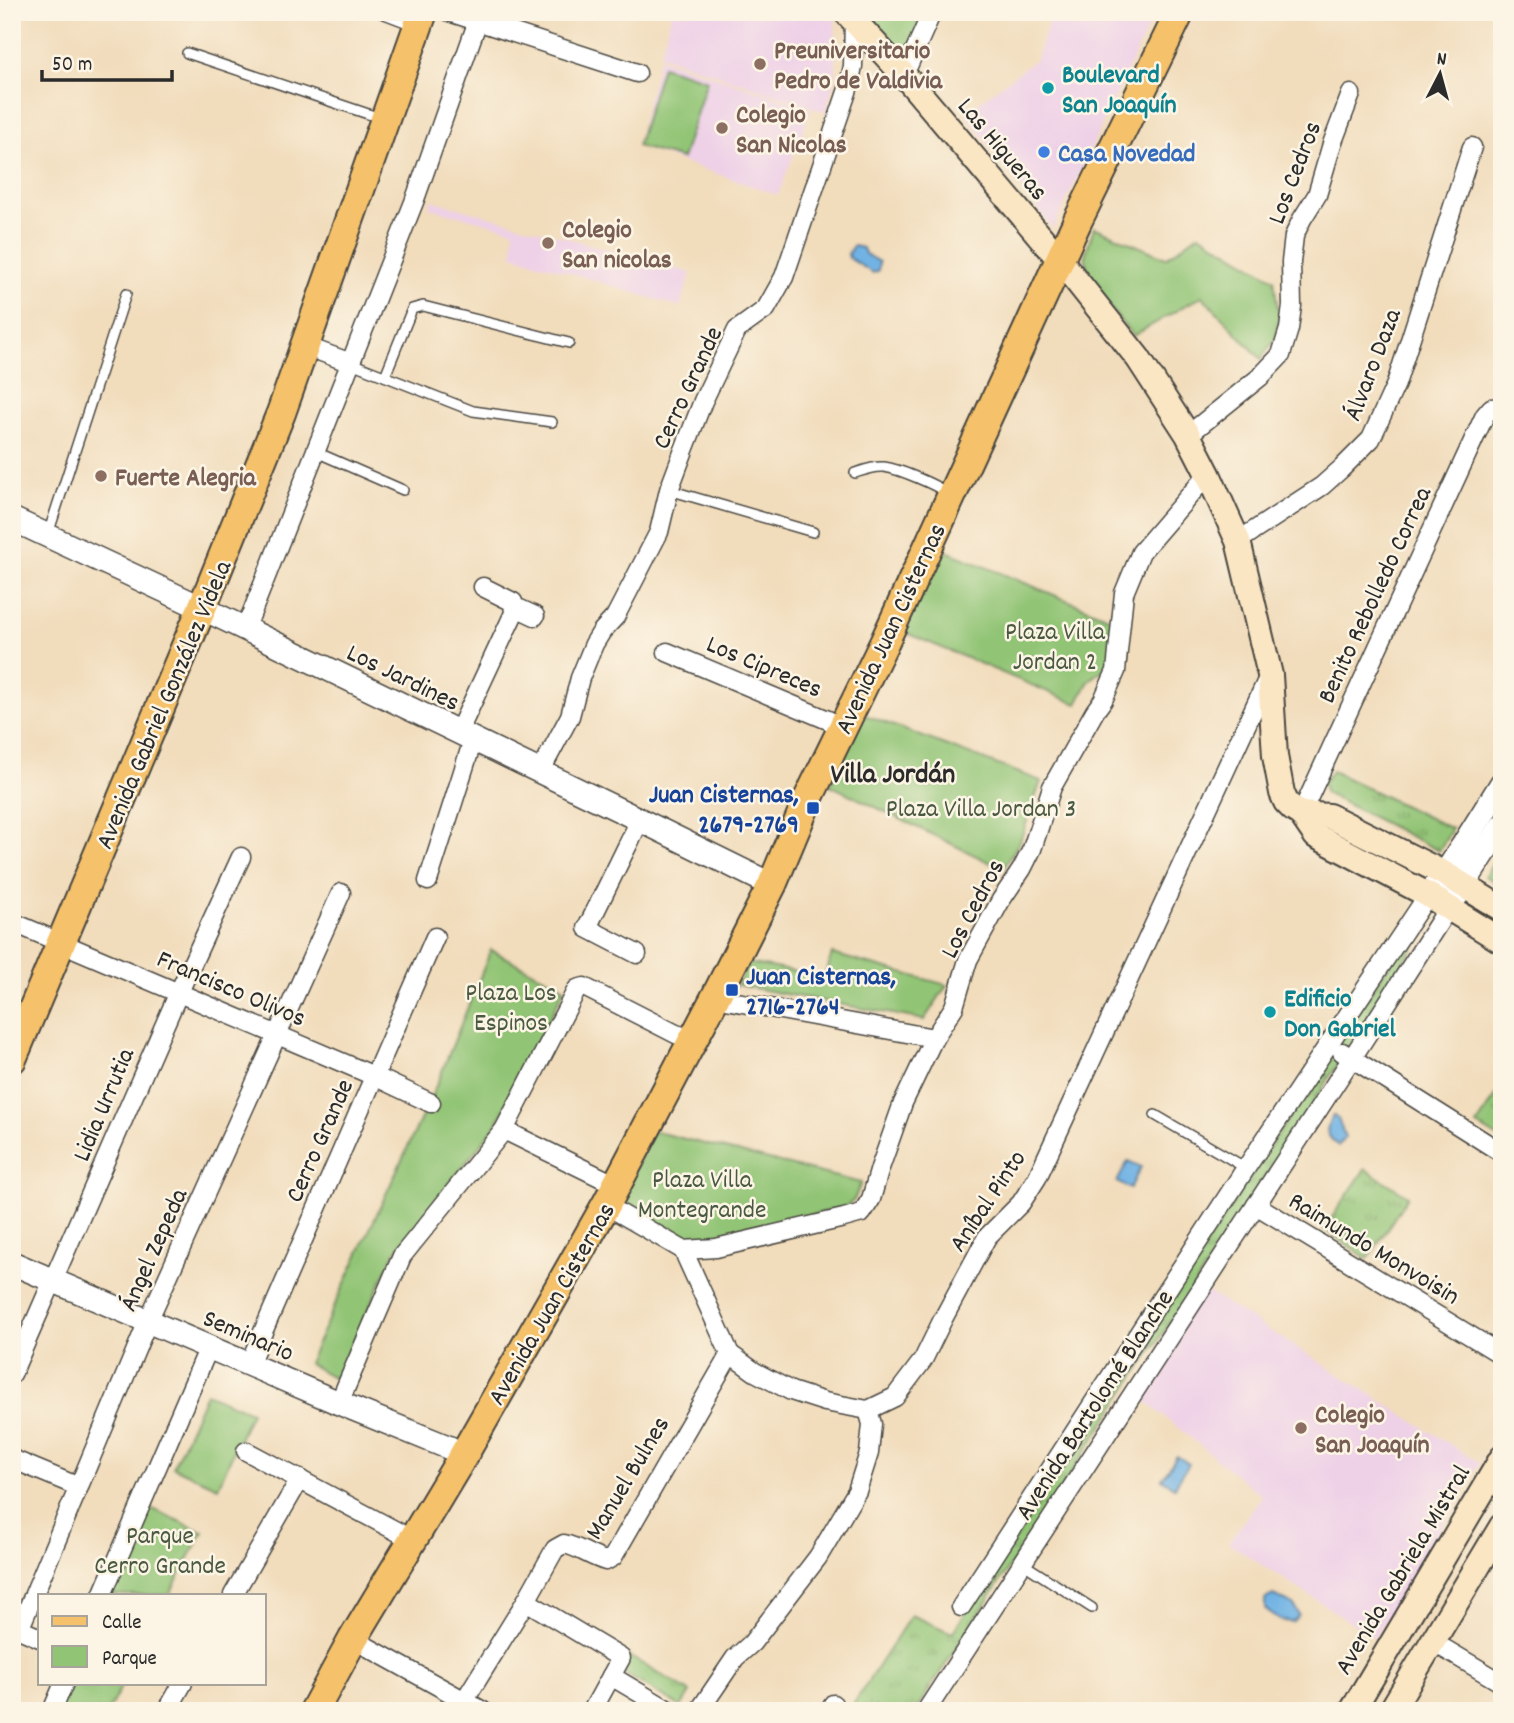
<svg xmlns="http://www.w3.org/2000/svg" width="1514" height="1723" viewBox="0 0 1514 1723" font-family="Dekko,sans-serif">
<defs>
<pattern id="grass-tufts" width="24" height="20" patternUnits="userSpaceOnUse" patternTransform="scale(1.75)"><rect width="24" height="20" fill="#91c475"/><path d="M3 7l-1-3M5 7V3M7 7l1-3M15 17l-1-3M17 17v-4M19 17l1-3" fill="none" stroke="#779f60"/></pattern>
</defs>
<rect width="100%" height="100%" fill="#fcf5e5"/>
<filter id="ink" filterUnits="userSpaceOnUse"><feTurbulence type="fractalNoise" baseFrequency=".0143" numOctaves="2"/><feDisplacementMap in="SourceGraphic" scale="14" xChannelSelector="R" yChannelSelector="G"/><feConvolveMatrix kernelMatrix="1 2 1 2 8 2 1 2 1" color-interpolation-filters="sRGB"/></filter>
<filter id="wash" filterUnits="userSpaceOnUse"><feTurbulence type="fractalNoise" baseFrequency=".00686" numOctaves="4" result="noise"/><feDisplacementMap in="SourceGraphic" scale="28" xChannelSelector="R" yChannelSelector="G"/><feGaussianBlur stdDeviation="1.57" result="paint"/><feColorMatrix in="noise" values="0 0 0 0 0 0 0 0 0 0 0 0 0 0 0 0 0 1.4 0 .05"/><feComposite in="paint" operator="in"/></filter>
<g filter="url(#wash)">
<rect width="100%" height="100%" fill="#f1dcbb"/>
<!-- built -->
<g fill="#eed0e7">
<polygon points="672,12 830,12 835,17 836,72 826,112 660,55"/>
<polygon points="1052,12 1155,12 1053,229 965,113 1036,59"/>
<polygon points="659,58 811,109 778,195 636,146"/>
<polygon points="431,200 691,273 680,307 513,255 514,230 430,208"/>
<polygon points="1200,1287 1480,1463 1375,1638 1228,1543 1262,1496 1135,1393"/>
</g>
<!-- grass -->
<g fill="url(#grass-tufts)" stroke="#5e7850" stroke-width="2">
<polygon points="1332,771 1452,829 1439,851 1325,793 1323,783"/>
<polygon points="1502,849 1502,887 1485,876"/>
<polygon points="1425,910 1434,915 1236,1222 915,1711 849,1711 911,1615 952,1633 1045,1494 1153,1325"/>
<polygon points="1502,1086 1502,1140 1477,1125"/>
<polygon points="1365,1169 1408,1196 1368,1259 1324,1229"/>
<polygon points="629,1656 690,1692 681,1707 620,1671"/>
</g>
<!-- park -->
<g fill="#91c475" stroke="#5e7850" stroke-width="2">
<polygon points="873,12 923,12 906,56 878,30"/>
<polygon points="662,66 707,80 682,159 637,146"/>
<polygon points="1094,227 1166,258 1199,234 1274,279 1279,319 1276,338 1261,359 1202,296 1133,336 1090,284 1085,255"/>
<polygon points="939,548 1118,621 1114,661 1089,681 1077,704 899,630"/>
<polygon points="862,714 1041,781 1020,841 1003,869 830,785"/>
<polygon points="491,950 565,988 496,1125 395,1252 336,1379 308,1363 436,1086"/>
<polygon points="832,954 947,985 924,1020 737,985 748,963 824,977"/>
<polygon points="653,1131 861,1183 854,1200 845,1207 696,1243 619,1202"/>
<polygon points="206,1393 251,1412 218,1487 173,1467"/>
<polygon points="146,1506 203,1532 169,1595 109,1595"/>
<polygon points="71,1683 123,1683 108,1711 58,1711"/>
</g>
<!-- water -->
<g fill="#6fb2e4" stroke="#4d6e88" stroke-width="2">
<polygon points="853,246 863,248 865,254 879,262 878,271 873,273 849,258 848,254"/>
<path d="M1333,1115L1338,1119L1345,1137L1338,1146C1325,1133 1324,1132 1333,1115Z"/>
<polygon points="1128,1161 1141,1167 1130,1189 1117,1182"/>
<polygon points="1177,1456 1189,1464 1174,1487 1162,1479"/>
<polygon points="1273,1595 1294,1605 1299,1615 1293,1622 1283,1621 1265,1609 1265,1599"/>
</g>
</g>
<g filter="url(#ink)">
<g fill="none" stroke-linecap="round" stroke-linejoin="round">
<!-- service casing -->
<g stroke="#494641" stroke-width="12">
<g id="service">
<polyline points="379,12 413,25"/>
<polyline points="187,53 380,118"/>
<polyline points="351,363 473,411 552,422"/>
<polyline points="385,376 412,309 423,306 569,343"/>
<polyline points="316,452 403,490"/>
<path d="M855,473C864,470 874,466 884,467C900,469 936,485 949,494"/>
<polyline points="669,490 813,532"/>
<polyline points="48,534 126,294"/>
<polyline points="1155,1115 1246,1168"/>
<polyline points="1022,1563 1092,1608"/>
</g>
</g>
<!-- minor casing -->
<g stroke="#494641" stroke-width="21">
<g id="minor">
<polyline points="449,12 637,73"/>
<polyline points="904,75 932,12"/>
<polyline points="305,346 351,363"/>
<polyline points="1188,435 1260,377 1281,355 1289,329 1292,306 1291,262 1294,236 1302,219 1317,195 1332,144 1351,94"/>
<polyline points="1238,541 1322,486 1341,469 1371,439 1396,384 1472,147"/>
<polyline points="514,613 516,609 520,609 535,616"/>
<polyline points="245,630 414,202 481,12"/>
<polyline points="667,652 828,720 842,729"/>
<polyline points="458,733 514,613 513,602 483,587"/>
<polyline points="540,772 570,716 580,678 594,644 602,631 615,617 659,532 669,490 684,450 703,401 737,330 766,309 784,277 848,89 853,66 854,15"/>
<polyline points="1301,814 1485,415 1491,408 1502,407"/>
<polyline points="428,881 473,740"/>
<polyline points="12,922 374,1076 431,1103"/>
<polyline points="637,954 587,928 640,820"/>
<polyline points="715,998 934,1038"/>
<polyline points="1342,1052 1502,1153"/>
<polyline points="504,1130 616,1185"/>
<polyline points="606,1205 683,1250 730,1354 755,1372 791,1391 825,1402 868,1410"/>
<polyline points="1256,1205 1502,1355"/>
<polyline points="683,1250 716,1248 844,1218 862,1213 871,1199 880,1168 903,1103 934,1038 954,1007 968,960 1001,900 1022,869 1032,849 1052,787 1095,711 1103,700 1116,671 1124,593 1141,552 1208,474"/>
<polyline points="249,1364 435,937"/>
<polyline points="12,1374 179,992 241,857"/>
<polyline points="339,1403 402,1256 504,1130 577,989 584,987 676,1034 693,1039"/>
<polyline points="246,1451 398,1532 413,1542"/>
<polyline points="12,1459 79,1487"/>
<polyline points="102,1595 209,1347"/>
<polyline points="233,1595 300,1479"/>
<polyline points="526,1601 621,1658 592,1711"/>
<polyline points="961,1607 1246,1168 1428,895"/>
<polyline points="12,1626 40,1638"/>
<polyline points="19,1630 148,1321 341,893"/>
<polyline points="353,1639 483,1711"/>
<polyline points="1433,1642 1502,1683"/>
<polyline points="611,1676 670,1711"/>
<polyline points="52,1711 64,1683"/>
<polyline points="167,1711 183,1683"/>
<path d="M458,1711L526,1601L555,1549L564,1544C579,1547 591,1557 606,1561L613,1557L730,1354"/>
<polyline points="699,1711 735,1658 752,1643 818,1557 857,1491 869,1453 872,1424 868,1410 895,1397 923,1360 944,1317 987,1237 1021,1203 1037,1178 1268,678"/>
<polyline points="829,1711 833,1704"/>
<polyline points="926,1711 1352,1058 1449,907"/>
</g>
</g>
<!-- tertiary casing -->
<g stroke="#494641" stroke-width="26">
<g id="tertiary">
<polyline points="12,519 202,608 640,820 772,885"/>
<polyline points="1433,889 1445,874 1502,783"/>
<polyline points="1449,907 1502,826"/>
<polyline points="12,1263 339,1403 450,1448 463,1456"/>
</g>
</g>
<!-- secondary casing -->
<g stroke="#494641" stroke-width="28">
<g id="secondary">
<polyline points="846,12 904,75 1060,260 1138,358 1188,435 1208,474 1238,541 1270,675 1275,756 1282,793 1286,802 1293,809 1301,814 1316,836 1428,895 1502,941"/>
<polyline points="1301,814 1329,816 1445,874 1502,909"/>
<polyline points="1352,1711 1502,1458"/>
<polyline points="1391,1711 1502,1526"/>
</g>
</g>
<!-- primary casing -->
<g stroke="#494641" stroke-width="32">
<g id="primary">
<polyline points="12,1059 202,608 281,413 423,12"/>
<polyline points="314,1711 353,1639 463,1456 606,1205 715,998 772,885 808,799 884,643 1077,222 1180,12"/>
</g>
</g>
<!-- service -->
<use href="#service" stroke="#fff" stroke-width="9"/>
<!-- minor -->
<use href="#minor" stroke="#fff" stroke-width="18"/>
<!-- tertiary -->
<use href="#tertiary" stroke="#fff" stroke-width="23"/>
<!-- secondary -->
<use href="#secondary" stroke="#fbe6c4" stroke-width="24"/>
<!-- primary -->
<use href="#primary" stroke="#f5c16b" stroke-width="28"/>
</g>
</g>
<!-- markers -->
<g fill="#8d6e63" stroke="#fcf5e5" stroke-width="2.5">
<circle cx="760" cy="64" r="7"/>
<circle cx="722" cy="128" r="7"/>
<circle cx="548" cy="243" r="7"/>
<circle cx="101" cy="476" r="7"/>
<circle cx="1301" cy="1428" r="7"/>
</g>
<g fill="#0f9aa8" stroke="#fcf5e5" stroke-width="2.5">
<circle cx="1048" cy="88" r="7"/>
<circle cx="1270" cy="1012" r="7"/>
</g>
<circle fill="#3f7fe0" stroke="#fcf5e5" stroke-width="2.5" cx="1044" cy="152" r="7"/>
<g fill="#1a4fb4" stroke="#fcf5e5" stroke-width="2.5">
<rect x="806" y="801" width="14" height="14" rx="3.5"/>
<rect x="725" y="983" width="14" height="14" rx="3.5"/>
</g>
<g text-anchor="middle" stroke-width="5" stroke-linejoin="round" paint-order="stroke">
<!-- education labels -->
<g font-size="26" font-weight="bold" fill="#785e54" stroke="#fcf5e5" text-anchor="start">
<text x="774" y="58">Preuniversitario<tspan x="774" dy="30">Pedro de Valdivia</tspan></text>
<text x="736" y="122">Colegio<tspan x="736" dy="30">San Nicolas</tspan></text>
<text x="562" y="237">Colegio<tspan x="562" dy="30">San nicolas</tspan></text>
<text x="115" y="485">Fuerte Alegria</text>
<text x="1315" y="1422">Colegio<tspan x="1315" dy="30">San Joaquín</tspan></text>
</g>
<!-- culture labels -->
<g font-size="26" font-weight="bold" fill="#0d838f" stroke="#fcf5e5" text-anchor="start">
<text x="1062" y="82">Boulevard<tspan x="1062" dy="30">San Joaquín</tspan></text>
<text x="1284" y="1006">Edificio<tspan x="1284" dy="30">Don Gabriel</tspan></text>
</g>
<!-- street labels -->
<g font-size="26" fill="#2b2b2b" stroke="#fcf5e5">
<text transform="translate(1004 148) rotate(50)" y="9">Las Higueras</text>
<text transform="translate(1293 172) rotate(-69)" y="9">Los Cedros</text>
<text transform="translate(1371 364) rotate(-69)" y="9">Álvaro Daza</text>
<text transform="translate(686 387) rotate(-65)" y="9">Cerro Grande</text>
<text transform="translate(1373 594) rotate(-65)" y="9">Benito Rebolledo Correa</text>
<text transform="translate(889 628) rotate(-65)" y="9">Avenida Juan Cisternas</text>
<text transform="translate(765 665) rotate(23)" y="9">Los Cipreces</text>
<text transform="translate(404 676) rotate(26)" y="9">Los Jardines</text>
<text transform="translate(162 704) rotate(-67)" y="9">Avenida Gabriel González Videla</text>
<text transform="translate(971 908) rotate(-62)" y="9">Los Cedros</text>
<text transform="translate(232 987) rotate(23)" y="9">Francisco Olivos</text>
<text transform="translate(102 1104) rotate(-67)" y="9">Lidia Urrutia</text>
<text transform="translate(318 1140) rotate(-66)" y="9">Cerro Grande</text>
<text transform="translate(986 1200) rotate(-56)" y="9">Aníbal Pinto</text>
<text transform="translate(1375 1247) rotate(31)" y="9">Raimundo Monvoisin</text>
<text transform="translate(152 1249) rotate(-66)" y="9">Ángel Zepeda</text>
<text transform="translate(550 1303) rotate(-60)" y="9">Avenida Juan Cisternas</text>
<text transform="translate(249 1334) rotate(23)" y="9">Seminario</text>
<text transform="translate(1093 1404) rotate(-57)" y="9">Avenida Bartolomé Blanche</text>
<text transform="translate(626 1477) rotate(-59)" y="9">Manuel Bulnes</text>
<text transform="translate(1401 1569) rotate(-59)" y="9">Avenida Gabriela Mistral</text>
</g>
<!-- shop labels -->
<g font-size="26" font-weight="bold" fill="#366cbe" stroke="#fcf5e5" text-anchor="start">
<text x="1058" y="161">Casa Novedad</text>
</g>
<!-- park labels -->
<g font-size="26" fill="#4a5941" stroke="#fcf5e5">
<text x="1055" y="639">Plaza Villa<tspan x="1055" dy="30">Jordan 2</tspan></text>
<text x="981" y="816">Plaza Villa Jordan 3</text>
<text x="511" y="1000">Plaza Los<tspan x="511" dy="30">Espinos</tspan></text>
<text x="702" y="1187">Plaza Villa<tspan x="702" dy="30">Montegrande</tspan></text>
<text x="160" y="1543">Parque<tspan x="160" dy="30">Cerro Grande</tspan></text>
</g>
<!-- transit labels -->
<g font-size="26" font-weight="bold" fill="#164399" stroke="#fcf5e5" text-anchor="end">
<text x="799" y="802">Juan Cisternas,<tspan x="799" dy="30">2679-2769</tspan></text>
<text x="746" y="984" text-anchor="start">Juan Cisternas,<tspan x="746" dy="30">2716-2764</tspan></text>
</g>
<!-- neighbourhood labels -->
<g font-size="28" font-weight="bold" fill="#2b2b2b" stroke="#fcf5e5">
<text x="893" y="782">Villa Jordán</text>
</g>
</g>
<!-- margin -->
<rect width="1514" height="1723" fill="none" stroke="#fcf5e5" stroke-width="42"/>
<!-- legend -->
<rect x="38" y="1594" width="228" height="91" fill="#fcf5e5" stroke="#a8a49b" stroke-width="2"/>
<rect x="52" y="1616" width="35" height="10" fill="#f5c16b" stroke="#a8a49b" stroke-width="2"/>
<text x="102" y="1628" font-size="21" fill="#2b2b2b">Calle</text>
<rect x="52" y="1646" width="35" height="21" fill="#91c475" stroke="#a8a49b" stroke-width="2"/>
<text x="102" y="1664" font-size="21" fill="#2b2b2b">Parque</text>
<!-- north arrow -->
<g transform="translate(1440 74) rotate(6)" stroke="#fcf5e5" stroke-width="5" paint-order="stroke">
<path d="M0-5L12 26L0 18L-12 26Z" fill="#2b2b2b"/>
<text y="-10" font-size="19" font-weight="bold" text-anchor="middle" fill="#2b2b2b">N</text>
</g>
<!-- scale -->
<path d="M42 70v10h130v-10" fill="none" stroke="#2b2b2b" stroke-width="3.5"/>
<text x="52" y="70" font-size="21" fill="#2b2b2b" stroke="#fcf5e5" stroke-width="5" paint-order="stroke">50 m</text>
</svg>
